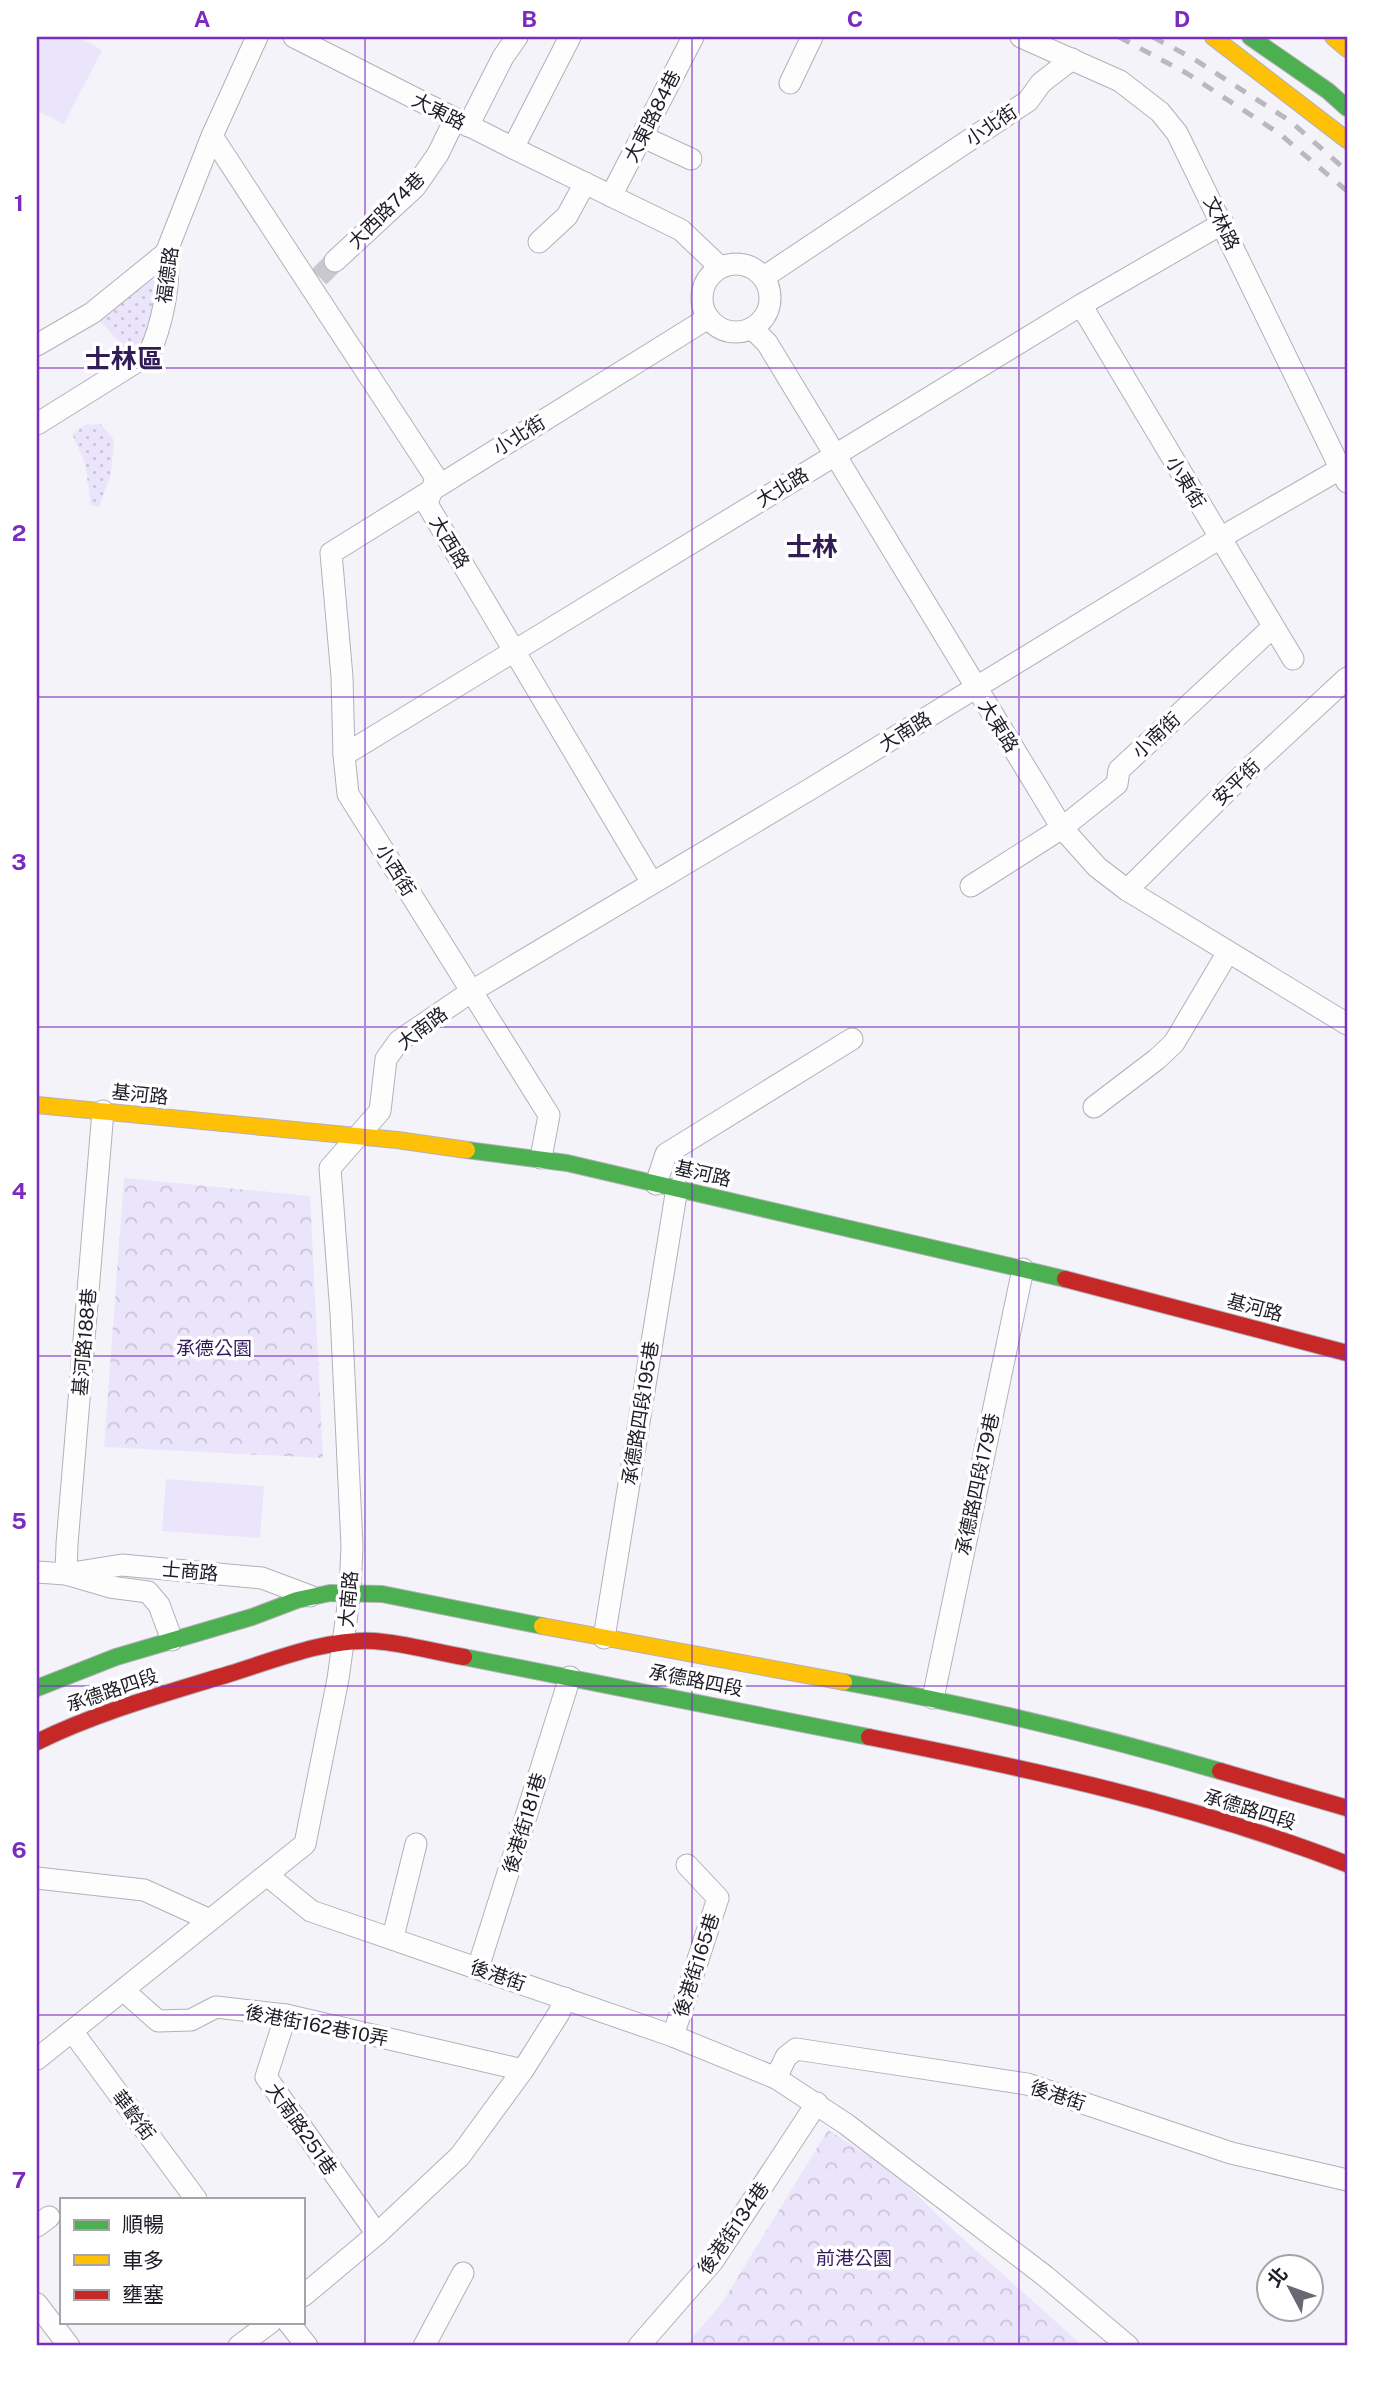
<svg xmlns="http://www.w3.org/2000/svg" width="1384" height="2383" viewBox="0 0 1384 2383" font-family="'Public Sans','Noto Sans TC',sans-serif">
<defs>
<pattern id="grass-dots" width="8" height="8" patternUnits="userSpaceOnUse" patternTransform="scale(1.75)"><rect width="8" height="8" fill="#ebe5fb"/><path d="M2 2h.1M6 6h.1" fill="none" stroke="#c9c4d7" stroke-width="1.8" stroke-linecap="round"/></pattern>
<pattern id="forest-crowns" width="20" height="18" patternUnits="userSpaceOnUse" patternTransform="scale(1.75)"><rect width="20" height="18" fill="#ebe5fb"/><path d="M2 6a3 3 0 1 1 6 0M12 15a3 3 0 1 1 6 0" fill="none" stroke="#c9c4d7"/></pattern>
</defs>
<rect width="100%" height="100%" fill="#f4f3fa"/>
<!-- grass -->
<g fill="url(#grass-dots)">
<polygon points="161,273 151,335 131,354 98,319"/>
<polygon points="101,424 114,440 111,474 99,507 91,505 85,463 72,434 84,425"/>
</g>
<!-- forest -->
<g fill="url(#forest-crowns)">
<polygon points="124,1178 310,1196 323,1458 104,1447"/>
<polygon points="828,2130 891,2170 950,2227 1083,2346 685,2346 722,2303"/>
</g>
<!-- garden -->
<g fill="#ebe5fb">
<polygon points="42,37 78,37 102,50 64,124 37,111 37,40 38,43"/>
<polygon points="166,1479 264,1486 260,1538 162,1531"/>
</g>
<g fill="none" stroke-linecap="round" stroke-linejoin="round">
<!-- street-tunnel -->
<polyline stroke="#c9c8d0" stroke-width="21" stroke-dasharray="21 10" stroke-linecap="butt" points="319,277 335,261"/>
<!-- street casing -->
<g stroke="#b3b0b9" stroke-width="23">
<g id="street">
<polyline points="294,37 513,148 681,230 720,267"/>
<polyline points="1021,37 1120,81 1160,112 1177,133 1347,482"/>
<polyline points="790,83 812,37"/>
<polyline points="468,126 503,57 517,37"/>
<polyline points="212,136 436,478 427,504 652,883"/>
<polyline points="641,136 691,159"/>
<polyline points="513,148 570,37"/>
<polyline points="611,196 693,37"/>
<polyline points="539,242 567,216 585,183"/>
<polyline points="335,261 415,187 438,154 455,119"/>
<circle cx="736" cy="298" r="34"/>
<polyline points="764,277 1028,101 1041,83 1072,59"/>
<polyline points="1081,305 1293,659"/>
<polyline points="752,328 767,343 1062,828 1097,867 1127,890 1347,1024"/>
<polyline points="37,345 92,313 166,253"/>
<path d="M37,424L149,354C161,328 172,281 166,253L212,136L257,37"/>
<polyline points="344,755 1081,305 1223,223"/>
<polyline points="971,886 1062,828 1117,784 1119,770 1273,627"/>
<polyline points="1127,890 1251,767 1347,678"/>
<polyline points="1094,1107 1157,1059 1174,1043 1228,952"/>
<polyline points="541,1158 549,1115 348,794 344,755 342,677 331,553 708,318"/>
<polyline points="656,1184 666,1154 852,1039"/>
<polyline points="37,1572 66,1574 110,1587 148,1592 159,1605 172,1640"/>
<polyline points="66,1574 67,1544 103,1111"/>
<polyline points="66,1574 122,1565 262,1578 310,1596"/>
<polyline points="604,1638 677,1188"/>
<polyline points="933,1698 1023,1269"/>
<polyline points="267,1875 311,1911 673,2036 776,2078 846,2124 1045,2276 1128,2346"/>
<polyline points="37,1878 144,1890 210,1920"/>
<polyline points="393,1937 416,1844"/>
<polyline points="478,1968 570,1677"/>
<polyline points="123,1990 158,2021 191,2020 216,2007 286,2015 523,2070"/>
<polyline points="286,2015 266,2077 377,2234"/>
<polyline points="72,2031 196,2199"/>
<polyline points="673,2036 718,1898 687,1865"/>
<polyline points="37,2059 305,1844 338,1679 350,1592 352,1546 341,1313 330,1168 380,1111 386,1059 399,1041 472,991 812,788 1220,538 1347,465"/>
<polyline points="776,2078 786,2057 796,2049 1027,2084 1231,2153 1347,2180"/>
<polyline points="37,2226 49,2217"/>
<polyline points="303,2296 377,2234 460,2156 523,2070 559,2013 565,1998"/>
<polyline points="37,2304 69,2346"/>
<polyline points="288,2322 307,2346"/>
<polyline points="239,2346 271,2322"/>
<polyline points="424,2346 463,2273"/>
<polyline points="639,2346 713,2261 817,2103"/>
</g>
</g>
<!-- fast casing -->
<g stroke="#b3b0b9" stroke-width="18">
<g id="fast">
<polyline points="1250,37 1328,91 1347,108"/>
<polyline points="467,1150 567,1163 1065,1279"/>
<polyline points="464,1657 869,1737"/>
<path d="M844,1682C971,1705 1096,1735 1220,1771"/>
<polyline points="37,1688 116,1657 252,1617 297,1600 330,1593 382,1594 542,1626"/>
</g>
</g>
<!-- slow casing -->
<g stroke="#b3b0b9" stroke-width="18">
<g id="slow">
<polyline points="1213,37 1347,140"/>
<polyline points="1333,37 1347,49"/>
<polyline points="37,1105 397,1140 467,1150"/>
<polyline points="542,1626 844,1682"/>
</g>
</g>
<!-- jam casing -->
<g stroke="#b3b0b9" stroke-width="18">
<g id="jam">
<polyline points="1065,1279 1347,1353"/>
<path d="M869,1737C1030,1769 1193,1804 1347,1864"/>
<path d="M37,1742C98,1712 164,1694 229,1674C272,1661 328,1638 374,1641C404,1643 435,1652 464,1657"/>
<polyline points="1220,1771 1347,1808"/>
</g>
</g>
<!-- street -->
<use href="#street" stroke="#fdfdfe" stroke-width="21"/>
<!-- fast -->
<use href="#fast" stroke="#4caf50" stroke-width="16"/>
<!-- slow -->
<use href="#slow" stroke="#ffc107" stroke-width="16"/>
<!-- jam -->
<use href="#jam" stroke="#c62828" stroke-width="16"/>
<!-- rail -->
<g stroke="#b9b9bb" stroke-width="5" stroke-dasharray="12 12" stroke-linecap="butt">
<polyline points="1119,37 1188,74 1280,134 1347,191"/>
<polyline points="1153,37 1194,59 1290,121 1347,171"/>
</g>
</g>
<!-- grid -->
<path fill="none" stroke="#7b2cbf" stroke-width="2" stroke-opacity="0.55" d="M365,37V2346M692,37V2346M1019,37V2346M37,368H1347M37,697H1347M37,1027H1347M37,1356H1347M37,1686H1347M37,2015H1347"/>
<g text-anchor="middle" stroke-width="7" stroke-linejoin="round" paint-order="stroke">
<!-- street labels -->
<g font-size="19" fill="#1f1c27" stroke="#fff">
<text transform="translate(439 111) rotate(27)" y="7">大東路</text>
<text transform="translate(652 116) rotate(-63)" y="7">大東路84巷</text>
<text transform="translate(991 125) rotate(-34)" y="7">小北街</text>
<text transform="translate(386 210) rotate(-45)" y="7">大西路74巷</text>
<text transform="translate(1222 223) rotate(64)" y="7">文林路</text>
<text transform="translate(167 275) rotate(-82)" y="7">福德路</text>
<text transform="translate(519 435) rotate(-32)" y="7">小北街</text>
<text transform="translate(1186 482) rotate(59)" y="7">小東街</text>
<text transform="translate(782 487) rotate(-31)" y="7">大北路</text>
<text transform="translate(450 542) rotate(59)" y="7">大西路</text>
<text transform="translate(999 726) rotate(58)" y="7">大東路</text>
<text transform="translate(905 731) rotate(-32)" y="7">大南路</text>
<text transform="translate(1156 735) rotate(-43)" y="7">小南街</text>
<text transform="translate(1236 782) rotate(-44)" y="7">安平街</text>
<text transform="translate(396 870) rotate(58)" y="7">小西街</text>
<text transform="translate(422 1028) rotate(-37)" y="7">大南路</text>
<text transform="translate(140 1094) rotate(6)" y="7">基河路</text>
<text transform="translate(703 1173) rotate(13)" y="7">基河路</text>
<text transform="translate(1255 1307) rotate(15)" y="7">基河路</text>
<text transform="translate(84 1342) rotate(-85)" y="7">基河路188巷</text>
<text transform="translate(640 1413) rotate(-81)" y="7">承德路四段195巷</text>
<text transform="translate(977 1484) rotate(-78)" y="7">承德路四段179巷</text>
<text transform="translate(190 1571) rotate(5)" y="7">士商路</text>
<text transform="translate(348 1599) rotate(-85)" y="7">大南路</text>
<text transform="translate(696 1680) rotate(11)" y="7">承德路四段</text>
<text transform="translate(112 1690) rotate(-19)" y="7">承德路四段</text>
<text transform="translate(1250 1809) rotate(17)" y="7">承德路四段</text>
<text transform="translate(524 1823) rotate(-73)" y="7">後港街181巷</text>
<text transform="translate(696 1965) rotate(-72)" y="7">後港街165巷</text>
<text transform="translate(498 1975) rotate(19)" y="7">後港街</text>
<text transform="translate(317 2025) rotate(11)" y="7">後港街162巷10弄</text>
<text transform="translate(1058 2095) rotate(18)" y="7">後港街</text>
<text transform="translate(134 2115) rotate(53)" y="7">華齡街</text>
<text transform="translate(302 2129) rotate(55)" y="7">大南路251巷</text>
<text transform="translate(733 2228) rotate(-55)" y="7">後港街134巷</text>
</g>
<!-- park labels -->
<g font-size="19" fill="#34195d" stroke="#fff">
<text x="214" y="1355">承德公園</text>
<text x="854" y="2265">前港公園</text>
</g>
<!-- district labels -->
<g font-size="26" font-weight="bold" fill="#321c55" stroke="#fff">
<text x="124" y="368">士林區</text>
<text x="812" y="556">士林</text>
</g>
</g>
<!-- border -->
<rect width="1384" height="2383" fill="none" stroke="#ffffff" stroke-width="77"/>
<!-- legend -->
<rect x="60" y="2198" width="245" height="126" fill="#ffffff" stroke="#a5a4a9" stroke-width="2"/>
<rect x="74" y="2220" width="35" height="10" fill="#4caf50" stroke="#a5a4a9" stroke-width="2"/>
<text x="122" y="2232" font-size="21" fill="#1f1c27">順暢</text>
<rect x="74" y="2255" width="35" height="10" fill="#ffc107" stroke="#a5a4a9" stroke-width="2"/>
<text x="122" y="2268" font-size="21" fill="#1f1c27">車多</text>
<rect x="74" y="2290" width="35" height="10" fill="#c62828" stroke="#a5a4a9" stroke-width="2"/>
<text x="122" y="2302" font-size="21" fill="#1f1c27">壅塞</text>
<!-- north arrow -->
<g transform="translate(1290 2288) rotate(311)"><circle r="33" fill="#ffffff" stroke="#a5a4a9" stroke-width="2"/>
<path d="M0-5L12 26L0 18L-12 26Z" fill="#6a6771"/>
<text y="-10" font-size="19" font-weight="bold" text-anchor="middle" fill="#1f1c27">北</text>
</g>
<rect x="38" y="38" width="1308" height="2306" fill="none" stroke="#7b2cbf" stroke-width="2.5"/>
<g font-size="23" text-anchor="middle" font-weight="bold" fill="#7b2cbf">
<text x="202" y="27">A</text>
<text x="529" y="27">B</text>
<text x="855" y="27">C</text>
<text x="1182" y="27">D</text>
<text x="19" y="211">1</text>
<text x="19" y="541">2</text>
<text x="19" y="870">3</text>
<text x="19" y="1199">4</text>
<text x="19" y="1529">5</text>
<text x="19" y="1858">6</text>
<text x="19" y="2188">7</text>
</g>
</svg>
